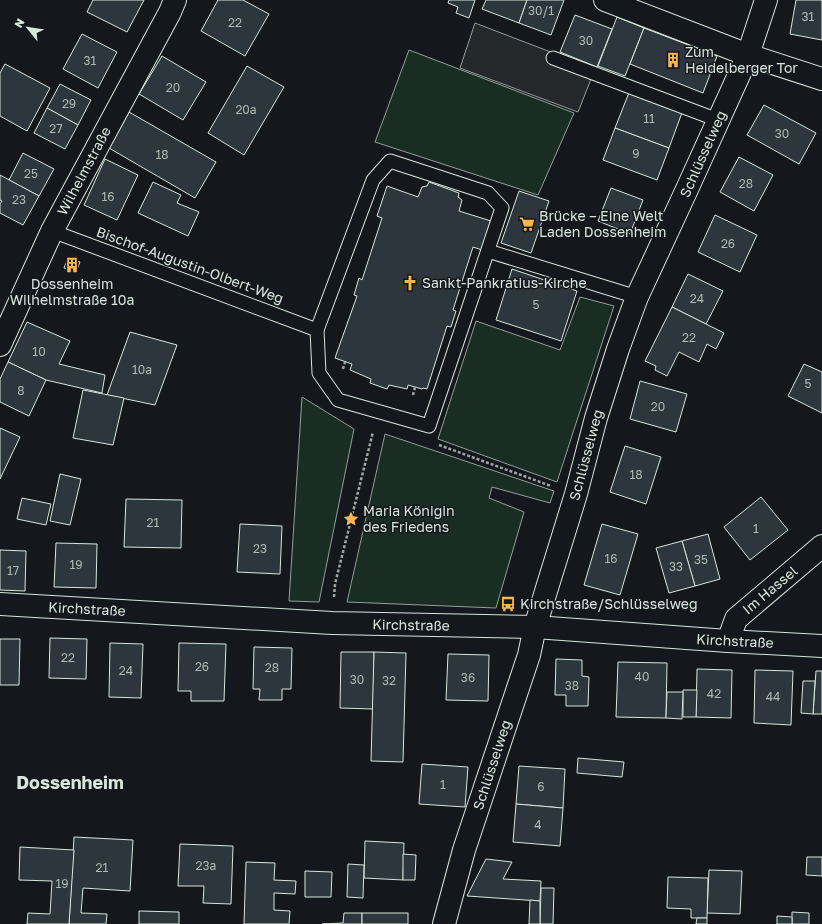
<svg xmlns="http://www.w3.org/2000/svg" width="822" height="924" viewBox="0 0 822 924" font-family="'Golos Text',sans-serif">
<rect width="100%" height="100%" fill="#14181c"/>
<!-- green -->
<g fill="#1a2d24" stroke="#939e99">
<polygon points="409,50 574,113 538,195 375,142"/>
<polygon points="580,297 614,306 557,482 438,439 476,321 560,350"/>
<polygon points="302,397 354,429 319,602 289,601"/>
<polygon points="385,434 554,491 550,503 492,487 489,498 524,512 496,608 347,602"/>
</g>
<!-- parking -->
<polygon fill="#24282b" stroke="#939e99" points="475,23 595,69 578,112 460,68"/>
<!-- building -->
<g fill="#2c363c" stroke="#d8e6dc">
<polygon points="93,0 144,0 127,32 87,12"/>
<polygon points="218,0 243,0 269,14 245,56 201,31"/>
<polygon points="449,0 475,0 469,18 456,13 458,7 448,3"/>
<polygon points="486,0 527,0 519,23 482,9"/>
<polygon points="527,0 564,0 551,35 519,23"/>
<polygon points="796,0 822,0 822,40 790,34"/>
<polygon points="575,15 612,29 597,67 560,52"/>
<polygon points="617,17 644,28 625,76 598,66"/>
<polygon points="644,28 717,56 703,93 630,64"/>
<polygon points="82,34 117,52 98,88 63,69"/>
<polygon points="162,56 206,82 183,120 139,94"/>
<polygon points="5,64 50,88 27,131 0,116 0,73"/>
<polygon points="247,66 284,87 244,155 208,133"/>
<polygon points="60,84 91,100 78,125 47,108"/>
<polygon points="630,90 683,110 669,148 615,128"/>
<polygon points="764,105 816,133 799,164 747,135"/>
<polygon points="47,108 78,125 65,149 34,133"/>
<polygon points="129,112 216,162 195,198 109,148"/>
<polygon points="615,128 669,148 657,180 603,160"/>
<polygon points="23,153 54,169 39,196 9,180"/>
<polygon points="739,157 773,175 754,211 720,192"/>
<polygon points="105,159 138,175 117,220 84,205"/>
<polygon points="0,175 39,196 23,225 0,213 0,204 2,201 0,200"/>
<polygon points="153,182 181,195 177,203 199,212 188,236 138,213"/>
<polygon points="429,182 459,193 458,197 462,200 459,211 491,221 482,250 473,247 453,310 456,311 451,327 447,326 427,389 423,388 422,389 408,385 407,389 389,385 387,389 370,383 371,379 350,370 352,364 335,358 357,296 354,295 359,278 362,280 382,218 377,216 387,186 418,197 422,187 427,186"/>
<polygon points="611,188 643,200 630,234 598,221"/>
<polygon points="519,191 549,201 531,253 501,243"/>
<polygon points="715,215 757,235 740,272 698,252"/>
<polygon points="68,258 80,262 76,272 64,268"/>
<polygon points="512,269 577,291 561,341 496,320"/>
<polygon points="688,274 723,291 706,324 672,307"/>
<polygon points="672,307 724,333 716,349 707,344 699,362 679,352 667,376 655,370 656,366 645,361"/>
<polygon points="27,322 70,341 59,364 105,375 102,393 46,380 8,362"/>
<polygon points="130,332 177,345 155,405 107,395"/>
<polygon points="8,362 46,380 29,416 0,402 0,379"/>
<polygon points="804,364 822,372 822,413 788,396"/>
<polygon points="640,381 687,394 676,432 630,419"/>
<polygon points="83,390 124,398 113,445 73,438"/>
<polygon points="0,428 20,437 0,479"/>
<polygon points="625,446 661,457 646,504 610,492"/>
<polygon points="60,474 81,479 70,525 50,521"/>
<polygon points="761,497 788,530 750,560 724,527"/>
<polygon points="22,498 51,504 46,525 17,519"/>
<polygon points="126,499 182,500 181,548 124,547"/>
<polygon points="240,524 282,526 280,574 237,572"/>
<polygon points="602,524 638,534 620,595 584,585"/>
<polygon points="708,534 720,579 695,586 682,541"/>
<polygon points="682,541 695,586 669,593 656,548"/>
<polygon points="56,543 97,544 96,588 54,587"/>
<polygon points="0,550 26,551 25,591 0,590"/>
<polygon points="50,638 87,639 86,679 49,678"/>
<polygon points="0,639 20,639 19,685 0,685"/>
<polygon points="110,643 143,644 141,698 109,697"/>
<polygon points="179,643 226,644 224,701 191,701 191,691 178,691"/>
<polygon points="254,647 292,648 291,689 282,689 282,700 259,700 260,689 253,689"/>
<polygon points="341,652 374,652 373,709 340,708"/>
<polygon points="374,652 406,653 403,762 371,761"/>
<polygon points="448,654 489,655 488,701 446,700"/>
<polygon points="556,659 582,660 582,676 589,677 588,706 566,706 566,695 555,695"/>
<polygon points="618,662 667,663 666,718 616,717"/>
<polygon points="697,669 732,670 731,718 696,717"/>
<polygon points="755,670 793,671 791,725 754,723"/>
<polygon points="816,671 822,671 822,714 813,714"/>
<polygon points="803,681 815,681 813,714 801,713"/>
<polygon points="683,690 697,690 696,717 683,717"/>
<polygon points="667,692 683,692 682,719 666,718"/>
<polygon points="578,758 624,762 622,777 577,773"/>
<polygon points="422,764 468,767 465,807 419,804"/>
<polygon points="519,766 565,769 563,808 516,804"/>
<polygon points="516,804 563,808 560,846 513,842"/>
<polygon points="74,837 133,840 130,891 83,888 81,913 107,914 106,924 69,924"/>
<polygon points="365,841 404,843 403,880 364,878"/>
<polygon points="180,844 233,846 231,904 203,903 204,886 178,886"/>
<polygon points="20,847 74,850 69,924 27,924 28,913 50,914 52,881 19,880"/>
<polygon points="403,854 416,855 415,880 403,880"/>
<polygon points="807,857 822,857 822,876 806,875"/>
<polygon points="486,859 512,862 503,879 541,881 540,901 467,896"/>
<polygon points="246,862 275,863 274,880 296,881 295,894 274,893 274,910 290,911 289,924 244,924"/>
<polygon points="348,864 364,865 363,898 347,897"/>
<polygon points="709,870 742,871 740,914 707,913"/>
<polygon points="305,871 332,872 331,897 305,897"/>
<polygon points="668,877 708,878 707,918 691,918 691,909 667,908"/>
<polygon points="541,888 554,888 553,924 540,924"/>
<polygon points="530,900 540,901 540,924 529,924"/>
<polygon points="139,911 179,912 179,924 139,924"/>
<polygon points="792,912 809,913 809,924 792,924"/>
<polygon points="344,913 362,913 362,924 322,924 343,923"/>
<rect x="362" y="913" width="46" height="11"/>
<polygon points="777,916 792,917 792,924 777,924"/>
<polygon points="697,918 707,918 707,924 696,924"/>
</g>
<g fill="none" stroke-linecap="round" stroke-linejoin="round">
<!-- service casing -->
<g stroke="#d8e6dc" stroke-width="15">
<g id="service">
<polyline points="553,58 718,120"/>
<polygon points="390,161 488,193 502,208 429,426 338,400 319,373 317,330 373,180"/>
<polyline points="52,231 317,330"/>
<polyline points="488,251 637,297"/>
</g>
</g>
<!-- minor casing -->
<g stroke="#d8e6dc" stroke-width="24">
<g id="minor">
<polyline points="605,0 748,55 822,79"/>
<polyline points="0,345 52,231 170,12 175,0"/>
<polyline points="0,604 332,623 535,627 728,641 822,646"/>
<polyline points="728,641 736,619 822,546"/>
<polyline points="444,924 464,850 529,655 535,627 576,494 596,418 618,349 637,297 688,187 748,55 766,0"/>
</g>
</g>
<!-- path -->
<g stroke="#9da8a2" stroke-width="2.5" stroke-dasharray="3 2" stroke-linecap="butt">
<polyline points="343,369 345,362"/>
<polyline points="413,395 415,387"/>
<polyline points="439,445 551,486"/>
<polyline points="334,597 335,584 373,432"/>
</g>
<!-- service -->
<use href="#service" stroke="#14181c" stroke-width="13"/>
<!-- minor -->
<use href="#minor" stroke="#14181c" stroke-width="22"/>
</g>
<!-- icons -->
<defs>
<g id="building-bare" transform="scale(1.2)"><path d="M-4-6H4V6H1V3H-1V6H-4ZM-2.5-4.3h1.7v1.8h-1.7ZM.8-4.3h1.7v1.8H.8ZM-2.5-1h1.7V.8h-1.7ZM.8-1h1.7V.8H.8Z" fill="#ffb74d" stroke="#14181c" stroke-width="2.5" paint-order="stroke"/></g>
<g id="supermarket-bare" transform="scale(1.2)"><path d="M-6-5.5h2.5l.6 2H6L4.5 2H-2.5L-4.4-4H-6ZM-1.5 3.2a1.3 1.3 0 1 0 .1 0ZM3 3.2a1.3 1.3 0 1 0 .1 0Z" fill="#ffb74d" stroke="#14181c" stroke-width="2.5" paint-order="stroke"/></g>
<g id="church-bare" transform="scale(1.2)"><path d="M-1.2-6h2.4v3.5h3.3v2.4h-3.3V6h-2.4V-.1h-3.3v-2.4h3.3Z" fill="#ffb74d" stroke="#14181c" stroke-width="2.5" paint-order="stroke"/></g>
<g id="sight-bare" transform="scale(1.2)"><path d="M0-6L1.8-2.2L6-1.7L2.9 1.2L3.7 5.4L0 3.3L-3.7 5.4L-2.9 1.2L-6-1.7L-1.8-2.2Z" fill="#ffb74d" stroke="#14181c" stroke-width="2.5" paint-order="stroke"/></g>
<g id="bus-bare" transform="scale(1.2)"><path d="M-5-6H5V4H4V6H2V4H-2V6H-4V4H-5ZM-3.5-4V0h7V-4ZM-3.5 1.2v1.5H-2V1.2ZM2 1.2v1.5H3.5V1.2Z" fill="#ffb74d" stroke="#14181c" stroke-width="2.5" paint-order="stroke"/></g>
</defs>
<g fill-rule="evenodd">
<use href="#building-bare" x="673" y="60"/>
<use href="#supermarket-bare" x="527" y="224"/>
<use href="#building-bare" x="72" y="265"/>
<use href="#church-bare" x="410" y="283"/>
<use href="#sight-bare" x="351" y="519"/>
<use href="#bus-bare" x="508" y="604"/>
</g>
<g text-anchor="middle" stroke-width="3" stroke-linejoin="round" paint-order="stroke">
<!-- number labels -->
<g font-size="12" fill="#adbab4">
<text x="541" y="15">30/1</text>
<text x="808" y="21">31</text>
<text x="235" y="27">22</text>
<text x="586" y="45">30</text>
<text x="90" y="65">31</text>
<text x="173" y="92">20</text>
<text x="69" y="108">29</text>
<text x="246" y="114">20a</text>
<text x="649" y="123">11</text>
<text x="56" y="133">27</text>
<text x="782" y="138">30</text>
<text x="636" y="158">9</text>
<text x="162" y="159">18</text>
<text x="31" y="178">25</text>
<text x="746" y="188">28</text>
<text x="108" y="201">16</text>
<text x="19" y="204">23</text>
<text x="728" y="248">26</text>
<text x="697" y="303">24</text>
<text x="536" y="309">5</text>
<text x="689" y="342">22</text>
<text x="39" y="356">10</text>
<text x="142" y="374">10a</text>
<text x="808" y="388">5</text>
<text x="21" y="395">8</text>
<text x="658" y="411">20</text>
<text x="636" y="479">18</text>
<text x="153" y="527">21</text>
<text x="756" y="533">1</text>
<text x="260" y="553">23</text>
<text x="611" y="563">16</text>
<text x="701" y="564">35</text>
<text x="76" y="569">19</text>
<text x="676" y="571">33</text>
<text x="13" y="575">17</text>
<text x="68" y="662">22</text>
<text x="202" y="671">26</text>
<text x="272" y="672">28</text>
<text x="126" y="675">24</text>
<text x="642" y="681">40</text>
<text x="468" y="682">36</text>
<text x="357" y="684">30</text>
<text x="389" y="685">32</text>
<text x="572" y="690">38</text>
<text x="714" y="698">42</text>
<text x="773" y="701">44</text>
<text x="443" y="789">1</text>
<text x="541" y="791">6</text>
<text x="538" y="829">4</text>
<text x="206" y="870">23a</text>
<text x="102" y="872">21</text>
<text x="62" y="888">19</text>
</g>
<!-- poi labels -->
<g font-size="14" fill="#d8e6dc" stroke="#14181c" text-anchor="start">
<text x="685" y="57">Zum<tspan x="685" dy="16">Heidelberger Tor</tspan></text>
<text x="539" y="221">Brücke – Eine Welt<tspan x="539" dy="16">Laden Dossenheim</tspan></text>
<text x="422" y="288">Sankt-Pankratius-Kirche</text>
<text x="72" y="289" text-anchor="middle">Dossenheim<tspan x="72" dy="16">Wilhelmstraße 10a</tspan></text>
<text x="363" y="516">Maria Königin<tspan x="363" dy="16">des Friedens</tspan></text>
<text x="520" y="609">Kirchstraße/Schlüsselweg</text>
</g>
<!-- street labels -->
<g font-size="14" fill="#d8e6dc" stroke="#14181c">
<text transform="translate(703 154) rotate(-66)" y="5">Schlüsselweg</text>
<text transform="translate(84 171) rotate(-62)" y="5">Wilhelmstraße</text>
<text transform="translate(190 265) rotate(20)" y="5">Bischof-Augustin-Olbert-Weg</text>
<text transform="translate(586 455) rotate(-75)" y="5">Schlüsselweg</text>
<text transform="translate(770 590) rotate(-40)" y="5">Im Hassel</text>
<text transform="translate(87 609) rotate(3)" y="5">Kirchstraße</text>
<text transform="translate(411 625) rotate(1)" y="5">Kirchstraße</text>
<text transform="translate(735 641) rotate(3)" y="5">Kirchstraße</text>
<text transform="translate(492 765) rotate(-72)" y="5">Schlüsselweg</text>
</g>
<!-- district labels -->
<g font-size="18" font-weight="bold" fill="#d8e6dc" stroke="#14181c">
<text x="70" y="789">Dossenheim</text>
</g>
</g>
<!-- north arrow -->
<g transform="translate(28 28) rotate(300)" stroke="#14181c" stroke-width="3" paint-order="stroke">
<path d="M0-3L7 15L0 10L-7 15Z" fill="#d8e6dc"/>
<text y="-6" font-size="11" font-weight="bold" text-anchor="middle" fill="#d8e6dc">N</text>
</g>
</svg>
